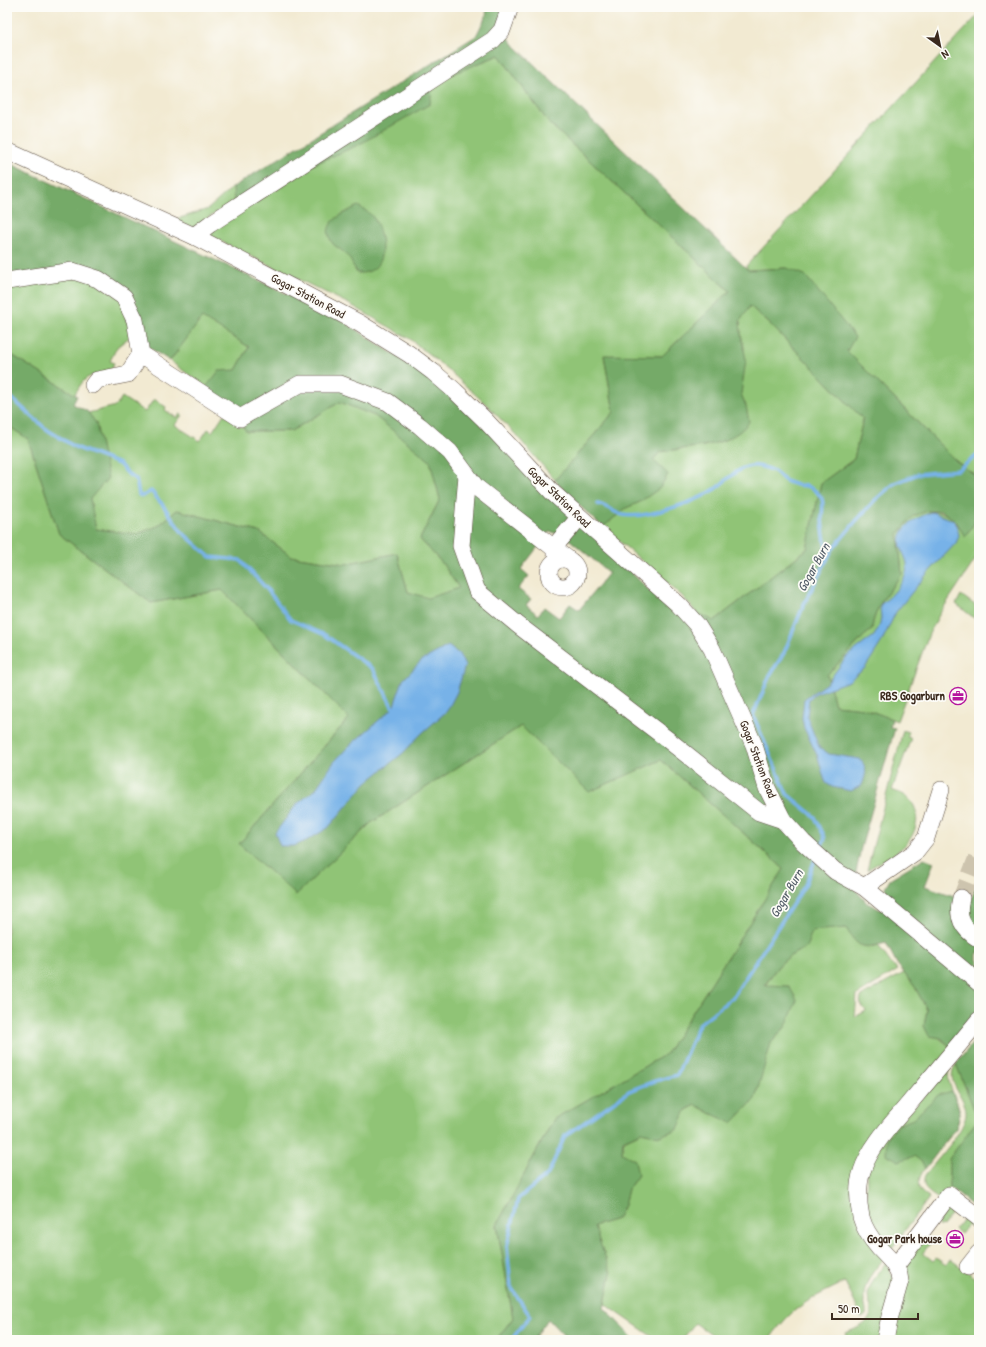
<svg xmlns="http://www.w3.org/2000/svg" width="986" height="1347" viewBox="0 0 986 1347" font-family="'Patrick Hand',sans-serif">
<rect width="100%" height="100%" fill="#fdfcf7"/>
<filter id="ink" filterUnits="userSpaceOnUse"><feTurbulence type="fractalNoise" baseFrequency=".025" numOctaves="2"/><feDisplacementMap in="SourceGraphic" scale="8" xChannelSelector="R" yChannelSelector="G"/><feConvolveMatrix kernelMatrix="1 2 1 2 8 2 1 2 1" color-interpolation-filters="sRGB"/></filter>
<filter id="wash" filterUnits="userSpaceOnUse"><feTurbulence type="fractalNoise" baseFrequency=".012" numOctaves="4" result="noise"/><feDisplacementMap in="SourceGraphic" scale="16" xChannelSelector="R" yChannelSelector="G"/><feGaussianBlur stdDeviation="0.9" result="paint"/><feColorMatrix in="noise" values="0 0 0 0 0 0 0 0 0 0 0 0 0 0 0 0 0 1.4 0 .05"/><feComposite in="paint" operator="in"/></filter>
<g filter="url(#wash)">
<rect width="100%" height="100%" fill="#f2ead2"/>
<!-- green -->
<g fill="#90c476" stroke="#66774a">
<polygon points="979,14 979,478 956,461 847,351 787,268 748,270 746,266"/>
<polygon points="499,55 549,123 730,291 662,356 604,356 614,412 555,480 516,435 488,406 447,369 410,339 351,305 210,236 210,231 432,82"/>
<polygon points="233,187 234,202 195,226 190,227 174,220 208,209"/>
<path d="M76,272L122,296L131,336L117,347L110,361L114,363L110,373C88,377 87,373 75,394L77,396L7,352V279Z"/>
<polygon points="750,306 771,325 863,419 854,459 821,483 807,549 714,621 697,613 682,596 603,527 626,508 640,502 653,460 660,452 704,446 726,440 746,406 741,394 744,347 741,334 740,321"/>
<polygon points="202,317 249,347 236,370 206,387 170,361"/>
<polygon points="122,397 145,412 154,399 166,407 165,410 177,418 180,414 182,415 175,425 200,441 208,429 212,432 224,414 245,429 247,431 291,431 340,402 375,416 430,460 440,499 420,539 442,563 459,588 429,599 408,592 397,553 345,564 291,556 259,532 177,510 158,526 137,534 95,529 90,499 96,423 88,413 116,406"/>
<polygon points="7,425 28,439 59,534 151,603 222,590 349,718 239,844 296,894 371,823 521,726 589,791 661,760 784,869 666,1054 554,1119 497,1225 513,1318 496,1340 7,1340"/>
<path d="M927,511C950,512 954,517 965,536L979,516V554L940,613L929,634L897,721L863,708L835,705L827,675L865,635L872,630C873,609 889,591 902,574L898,534L913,516Z"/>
<polygon points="961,595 979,608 979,622 956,604"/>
<path d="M903,730L909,732L907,737L911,738L892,790C896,792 901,793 904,795C923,807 919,832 904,846C894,856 879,862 867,870Z"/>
<path d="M846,928L867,948L878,945L892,965L898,970L857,995L855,1017L866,1011C862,1006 858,1002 862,996L904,973L915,987L927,1010L924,1026L952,1048L852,1189L883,1260C874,1270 864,1282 864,1296C863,1302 867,1308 866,1315L862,1318L845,1282C827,1291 808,1299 793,1312C784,1320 776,1330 769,1340H718L695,1323L682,1340H657L605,1304L611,1273L593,1226L617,1219L624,1205L628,1189L638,1175L622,1153L624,1140L641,1132L660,1136L686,1110L696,1105L710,1113L765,1059L771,1043L786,1026L765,986C777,966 784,957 806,948L812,930Z"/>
<path d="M956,1064L978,1119L949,1159V1187L940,1200C929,1192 921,1190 925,1175C936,1161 965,1131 966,1114C967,1095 943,1084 956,1064Z"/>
<path d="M950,1065C942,1090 967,1101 957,1126C951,1141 910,1174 920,1190C922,1193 926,1196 929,1198L888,1253L866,1220L867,1168L878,1148Z"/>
<polygon points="949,1206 979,1225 979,1234 968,1225 961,1234 955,1229 964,1218 954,1210 943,1226 941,1225 939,1227 937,1221"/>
<polygon points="928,1240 931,1242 923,1253 933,1261 936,1258 946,1265 950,1259 976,1278 979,1274 979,1340 891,1340 902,1268 923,1241"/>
<path d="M886,1263L895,1280L880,1340H847L845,1333C855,1329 872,1324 871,1310C871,1305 868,1301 868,1295C869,1283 879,1272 886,1263Z"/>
</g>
<!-- forest -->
<g fill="#74aa67" stroke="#586a42" fill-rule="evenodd">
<path d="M487,7H505L500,26L515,46L748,270L787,268L805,275L855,337L847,351L956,461L979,478V516L965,537L956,521L942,511H927L913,516L898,534L902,574C889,591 873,609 872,630L865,635L827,675L835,705L863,708L892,719L890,727L895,728L861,848L853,887L867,903L881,910L891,905L885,888L891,878L924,858L934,862L925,886L957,897L967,915V908L979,875V953H977V960L979,962V1016L952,1048L941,1038L929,1036L924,1026L927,1010L915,987L897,964L886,943C863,949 858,949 846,928L812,931L806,948C784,957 777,966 765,985L789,986L797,1000L786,1026L771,1043L755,1099L732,1123L710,1113L696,1105L686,1110L678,1129L660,1136L641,1132L623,1140L622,1153L635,1160L638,1175L628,1189L624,1205L617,1219L594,1226L611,1273L604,1308L635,1340H568L548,1319L533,1340H496L513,1318L497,1225L554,1119L666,1054L784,869L661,760L589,792L521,726L371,823L296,895L239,844L349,718L222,590L151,603L59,534L28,439L7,425V352L77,396L73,404L87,411L96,423L108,478L90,499L96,529L137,534L158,526L177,510L259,532L291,556L345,564L397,553L408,592L428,598L459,588L442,563L420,539L440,499L430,461L375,416L340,402L291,431H246L230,405L206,387L219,371L236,370L249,347L202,318L170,361L131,336L122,296L76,272L7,279V162L340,319L444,387L650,591L714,621L807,549L821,483L854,459L863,419L771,325L750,306L740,321L741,334L746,360L741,394L746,406L749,422C728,449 691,446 660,452L653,460L668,474L660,488L640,502L626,508L603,527L570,497L555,480L614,412L604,355L662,356L730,291L549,123L499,55L433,82L430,104L358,145L290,175L234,202L233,187L476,36L486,16ZM550,531L570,540L609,573L579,610L570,604L559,618L544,607L538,615L526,605L531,599L518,589L529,576L521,569Z"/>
<path d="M358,206C364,210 371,213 375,220C385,239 388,275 357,273C353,267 351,259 346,254C342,250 337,248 333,244C318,223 343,214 358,206Z"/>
<polygon points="979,1035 979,1211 949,1187 949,1159 978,1119 956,1064"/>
<path d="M952,1091C958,1108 963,1109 956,1128L925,1169L922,1162L914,1156L899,1161L886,1154L887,1138L898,1125L913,1119L938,1095Z"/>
</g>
<!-- water -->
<g fill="#77b2e8" stroke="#596e83">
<path d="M932,512L953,520L957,525L959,536L956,543L926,575L896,612L881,643L865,668L849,681L816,693L809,699L807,717L819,747L829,754L860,759C868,769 866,774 862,785L851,791L832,787L826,783L824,778L818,757L804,728L802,718L804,699L828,682L847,656L874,636L879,627L881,618L880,605C892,596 905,583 907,568C908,561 904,556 902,550C894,529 915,518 932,512Z"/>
<polygon points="448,646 459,654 465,666 457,692 447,711 421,734 403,753 366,783 328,828 306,841 294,846 280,846 275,833 297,804 315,790 334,762 348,747 393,708 403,680 421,661"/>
</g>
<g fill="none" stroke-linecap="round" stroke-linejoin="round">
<!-- stream -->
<g stroke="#77b2e8" stroke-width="3.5">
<polyline points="7,394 46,429 75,447 119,464 130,476 136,479 139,495 143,496 151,491 162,504 182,532 210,557 240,560 266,588 291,620 325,635 373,669 393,708"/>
<path d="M598,504C607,506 614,513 623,515C645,519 697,502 715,489C726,481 737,468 751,466C757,465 768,468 774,471C778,473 780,477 783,479C787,482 793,484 797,485C801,486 806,485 809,487C814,489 820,494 822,499C824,505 822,512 822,517C822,532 827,545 827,560"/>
<polyline points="819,851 825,838 815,817 787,794 753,715 770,675 784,653 804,604 832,550 856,521 875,500 895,483 918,474 958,470 979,454"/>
<polyline points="511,1340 530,1316 511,1287 507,1246 518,1199 548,1174 565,1136 629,1091 655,1081 677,1075 699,1024 733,997 805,885 815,860"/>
</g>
</g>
</g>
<g filter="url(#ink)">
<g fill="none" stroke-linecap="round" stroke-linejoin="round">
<!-- minor-tunnel -->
<polyline stroke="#cdc4ae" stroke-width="17" stroke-dasharray="17 8" stroke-linecap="butt" points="961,898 979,852"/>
<!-- minor casing -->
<g stroke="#564739" stroke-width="18">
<g id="minor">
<polyline points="7,151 194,236 359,323 409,354 433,372 455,391 485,420 553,493 679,605 697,625 712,649 754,745 767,788 783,820 803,842 835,871 864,887 979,983"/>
<polyline points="194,236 210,224 493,40 502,30 510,7"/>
<polyline points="7,281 73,271 98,279 124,297 135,320 141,354 240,418 300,384 340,384 388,402 420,426 450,452 476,487 569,560"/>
<polyline points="93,385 97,380 128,374 141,354"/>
<polyline points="467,475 461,546 477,591 518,625 667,739 759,812 783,820"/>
<polyline points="553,548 579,518"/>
<circle cx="563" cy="573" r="14"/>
<polyline points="864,887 915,852 926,838 941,790"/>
<path d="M961,898C956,917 962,929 979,939"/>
<polyline points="895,1267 949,1195 979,1218"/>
<polyline points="968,1267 979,1253"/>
<path d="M885,1340L890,1316L900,1281C899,1266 888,1258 879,1248C871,1239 864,1228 861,1217C858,1202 857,1186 862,1171C871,1144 894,1122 912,1100C935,1073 957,1047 979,1020"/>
</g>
</g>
<!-- minor -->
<use href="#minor" stroke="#fff" stroke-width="17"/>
</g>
</g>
<!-- icons -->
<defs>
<g id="office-ring" transform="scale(0.9)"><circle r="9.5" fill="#fdfcf7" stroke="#b5179e" stroke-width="1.5"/><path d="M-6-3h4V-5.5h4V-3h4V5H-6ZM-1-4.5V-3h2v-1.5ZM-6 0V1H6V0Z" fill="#b5179e"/></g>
</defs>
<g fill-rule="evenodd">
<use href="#office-ring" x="958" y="696"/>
<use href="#office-ring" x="955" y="1239"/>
</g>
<g text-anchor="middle" stroke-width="3.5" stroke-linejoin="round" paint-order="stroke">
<!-- street labels -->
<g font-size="12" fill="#3b2a1e" stroke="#fdfcf7">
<text transform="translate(308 296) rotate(28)" y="4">Gogar Station Road</text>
<text transform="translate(559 497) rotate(44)" y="4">Gogar Station Road</text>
<text transform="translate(758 759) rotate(69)" y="4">Gogar Station Road</text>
</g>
<!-- poi labels -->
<g font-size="12" font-weight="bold" fill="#3b2a1e" stroke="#fdfcf7" text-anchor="end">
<text x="945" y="700">RBS Gogarburn</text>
<text x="942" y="1243">Gogar Park house</text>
</g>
<!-- water labels -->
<g font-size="13" font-style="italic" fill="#505a65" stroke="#fdfcf7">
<text transform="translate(813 567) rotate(-61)" y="5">Gogar Burn</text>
<text transform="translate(786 893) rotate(-60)" y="5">Gogar Burn</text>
</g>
</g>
<!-- margin -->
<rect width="986" height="1347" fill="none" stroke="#fdfcf7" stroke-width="24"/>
<!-- north arrow -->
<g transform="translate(940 46) rotate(147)" stroke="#fdfcf7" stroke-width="3" paint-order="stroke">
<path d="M0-3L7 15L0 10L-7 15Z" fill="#3b2a1e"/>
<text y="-6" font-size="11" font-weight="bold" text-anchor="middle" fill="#3b2a1e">N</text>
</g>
<!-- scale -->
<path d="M832 1313v6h86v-6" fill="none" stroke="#3b2a1e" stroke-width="2"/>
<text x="838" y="1313" font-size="12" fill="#3b2a1e" stroke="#fdfcf7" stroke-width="3" paint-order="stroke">50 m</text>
</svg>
